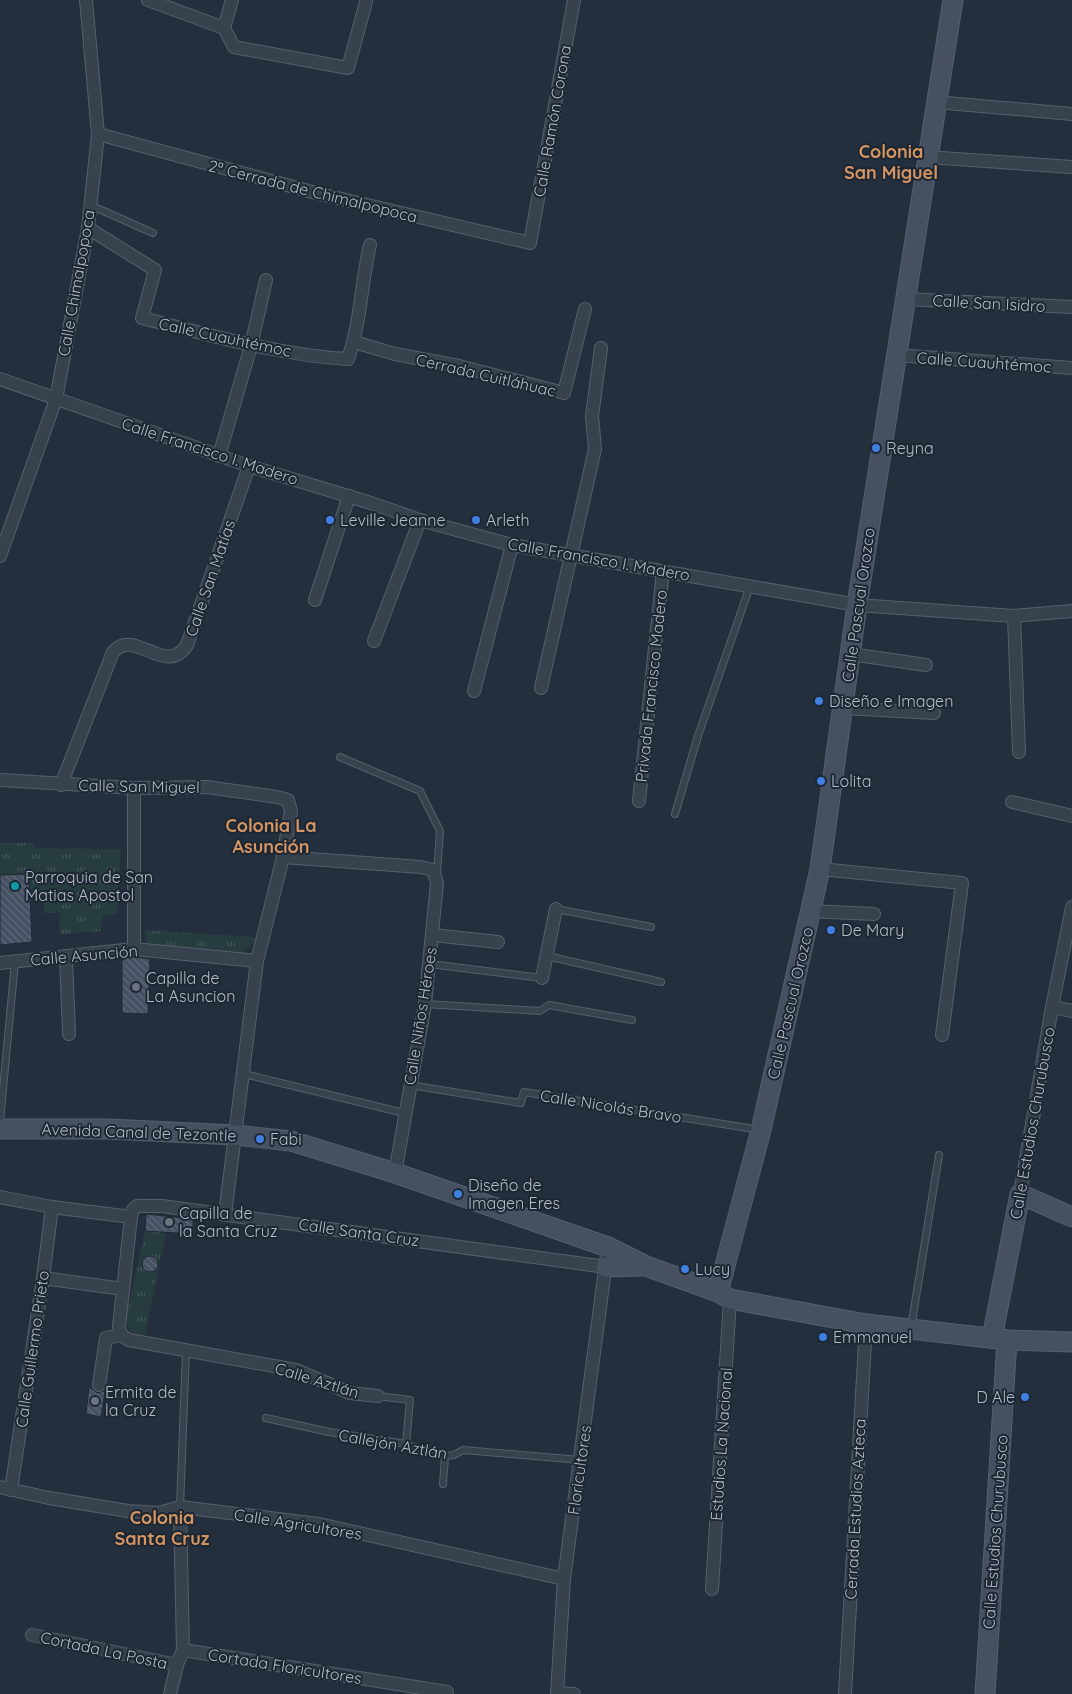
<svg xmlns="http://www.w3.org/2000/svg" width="1072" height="1694" viewBox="0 0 1072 1694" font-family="Quicksand,sans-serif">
<defs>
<pattern id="grass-tufts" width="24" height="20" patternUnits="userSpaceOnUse" patternTransform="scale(1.25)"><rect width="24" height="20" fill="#263c3f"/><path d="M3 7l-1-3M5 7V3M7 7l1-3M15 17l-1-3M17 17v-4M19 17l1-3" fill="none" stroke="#435659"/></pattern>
<pattern id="building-back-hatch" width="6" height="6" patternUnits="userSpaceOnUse" patternTransform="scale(1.25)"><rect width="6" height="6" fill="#455162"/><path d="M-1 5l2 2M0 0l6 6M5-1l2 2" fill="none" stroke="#5d6877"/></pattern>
</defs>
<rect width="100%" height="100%" fill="#242f3e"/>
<!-- grass -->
<g fill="url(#grass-tufts)">
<polygon points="0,843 33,843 34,848 121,849 117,913 103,916 101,931 59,934 60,913 44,913 43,897 30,896 29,875 0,875"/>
<polygon points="145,930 254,937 255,939 252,945 241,953 153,946 146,941"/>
<polygon points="145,1231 166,1232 145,1336 131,1332 126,1319"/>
</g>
<!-- building -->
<g fill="url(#building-back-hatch)" stroke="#1f2835">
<polygon points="29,874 32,942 0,945 0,875"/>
<polygon points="134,957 150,959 148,1014 122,1013 122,958"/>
<polygon points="146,1214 193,1219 193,1234 145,1231"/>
<circle cx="150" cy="1264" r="8"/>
<polygon points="89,1387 97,1393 105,1391 101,1417 86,1414"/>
</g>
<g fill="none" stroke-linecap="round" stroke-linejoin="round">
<!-- lane casing -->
<g stroke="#565f6c" stroke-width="8">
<g id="lane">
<polyline points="90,205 153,233"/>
<polyline points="340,757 420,791 440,831 437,874"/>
<polyline points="675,814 698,736 750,586"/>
<polyline points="556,909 651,927"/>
<polyline points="547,956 661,982"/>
<polyline points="430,964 542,978"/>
<polyline points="425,1004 540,1011 549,1005 632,1020"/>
<polyline points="244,1074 404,1113"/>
<polyline points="410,1085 521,1103 524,1092 760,1130"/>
<polyline points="0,1121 15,962"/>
<polyline points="911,1328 939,1155"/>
<polyline points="378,1396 410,1400 406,1444"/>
<polyline points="266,1418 329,1432 400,1443 445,1456 454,1455 463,1450 580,1460"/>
<polyline points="443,1484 445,1456"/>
<polyline points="180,1507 186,1351"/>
</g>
</g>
<!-- street casing -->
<g stroke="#565f6c" stroke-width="14">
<g id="street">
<polyline points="148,0 224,28"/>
<polyline points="224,28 234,47 348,68 366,2"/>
<polyline points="224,28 232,0"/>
<polyline points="935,102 1072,114"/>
<polyline points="98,134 316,193 530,243 574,0"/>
<polyline points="927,157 1072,167"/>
<path d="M88,228L155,270L142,318C210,335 278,355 348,359C361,322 361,283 370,245"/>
<polyline points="906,299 1072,307"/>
<polyline points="354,342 395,354 459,366 564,393 585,309"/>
<polyline points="896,355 1072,368"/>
<polyline points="0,379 249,466 371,503 420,520 512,545 857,605 1014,616 1072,611"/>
<polyline points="219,456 251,346 266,280"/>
<polyline points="0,556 56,399 88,228 98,134 86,0"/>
<polyline points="315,600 349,496"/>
<polyline points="1014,616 1019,752"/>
<polyline points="374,641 420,520"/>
<polyline points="850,654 926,665"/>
<polyline points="541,688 595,449 592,416 601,348"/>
<polyline points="474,691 512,545"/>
<polyline points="844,708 934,713"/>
<polyline points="0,780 134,788 207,787 277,797 288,800 291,811 283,857 257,961 225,1214"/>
<path d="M61,785L113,652C136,627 165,678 187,645L249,466"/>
<polyline points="639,801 663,571"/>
<polyline points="1012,802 1072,816"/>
<polyline points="283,857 421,867 433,870 437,883 425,1004 395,1173"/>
<polyline points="820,869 962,883 942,1035"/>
<polyline points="810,911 874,914"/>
<polyline points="433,935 498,942"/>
<polyline points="134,949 134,788"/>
<polyline points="66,956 69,1034"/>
<polyline points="0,963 134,949 257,961"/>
<polyline points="542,978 556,909"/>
<polyline points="1052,1007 1072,1011"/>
<polyline points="1020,1194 1052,1007 1072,907"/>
<polyline points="0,1197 52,1207 131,1217 132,1211 137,1206 162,1206 606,1267"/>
<polyline points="43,1278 123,1289"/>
<polyline points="121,1335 129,1340 296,1370 350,1393 378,1396"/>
<polyline points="121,1335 119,1326 131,1217"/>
<polyline points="99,1385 106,1338 121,1335"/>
<polyline points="0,1487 49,1498 128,1511 159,1513 180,1507 319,1524 564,1579"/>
<polyline points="11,1490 43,1278 52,1207"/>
<polyline points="712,1589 730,1299"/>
<polyline points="32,1635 177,1665"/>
<polyline points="183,1650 447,1692"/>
<polyline points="557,1693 574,1694"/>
<polyline points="170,1694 177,1665 183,1650 180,1507"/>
<polyline points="557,1694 564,1579 608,1247"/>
<polyline points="845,1694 866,1324"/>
</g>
</g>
<!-- secondary casing -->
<g stroke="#565f6c" stroke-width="21">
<g id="secondary">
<polyline points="0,1129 108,1129 235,1135 291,1141 395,1173 608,1247 646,1266 718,1292 730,1299 866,1324 1007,1340 1072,1342"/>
<polyline points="606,1267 642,1266"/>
<polyline points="718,1292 761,1130 820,869 857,605 953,0"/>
<polyline points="992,1338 1020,1194 1072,1217"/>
<polyline points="985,1694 1007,1340"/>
</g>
</g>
<!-- lane -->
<use href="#lane" stroke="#38414e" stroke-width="6"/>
<!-- street -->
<use href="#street" stroke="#38414e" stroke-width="12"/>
<!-- secondary -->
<use href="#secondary" stroke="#465061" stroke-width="19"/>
</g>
<!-- markers -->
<g fill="#3f7fe0" stroke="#1d2633" stroke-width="2">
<circle cx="876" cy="448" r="5"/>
<circle cx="330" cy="520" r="5"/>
<circle cx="476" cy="520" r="5"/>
<circle cx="819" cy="701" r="5"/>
<circle cx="821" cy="781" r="5"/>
<circle cx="831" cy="930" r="5"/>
<circle cx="260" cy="1139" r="5"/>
<circle cx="458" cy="1194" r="5"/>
<circle cx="685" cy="1269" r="5"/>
<circle cx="823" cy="1337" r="5"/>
<circle cx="1025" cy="1397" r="5"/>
</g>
<circle fill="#0f9aa8" stroke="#1d2633" stroke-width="2" cx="15" cy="886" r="5"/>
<g fill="#6b7280" stroke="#1d2633" stroke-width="2">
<circle cx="136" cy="987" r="5"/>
<circle cx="169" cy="1222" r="5"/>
<circle cx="95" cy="1401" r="5"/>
</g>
<g text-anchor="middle" stroke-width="4" stroke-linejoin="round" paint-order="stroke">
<!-- street labels -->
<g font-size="16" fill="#b4bcc9" stroke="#1d2633">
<text transform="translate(552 121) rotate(-80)" y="6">Calle Ramón Corona</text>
<text transform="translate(313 191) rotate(14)" y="6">2ª Cerrada de Chimalpopoca</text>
<text transform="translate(76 283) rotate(-80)" y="6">Calle Chimalpopoca</text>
<text transform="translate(989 303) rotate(3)" y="6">Calle San Isidro</text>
<text transform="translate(225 337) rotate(12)" y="6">Calle Cuauhtémoc</text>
<text transform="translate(984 362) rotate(4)" y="6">Calle Cuauhtémoc</text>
<text transform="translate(486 375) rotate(13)" y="6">Cerrada Cuitláhuac</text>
<text transform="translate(210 451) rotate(18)" y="6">Calle Francisco I. Madero</text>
<text transform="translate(599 559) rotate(10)" y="6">Calle Francisco I. Madero</text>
<text transform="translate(210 578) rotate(-71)" y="6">Calle San Matías</text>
<text transform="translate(858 605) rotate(-82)" y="6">Calle Pascual Orozco</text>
<text transform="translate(651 686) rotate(-84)" y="6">Privada Francisco Madero</text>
<text transform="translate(139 786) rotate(1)" y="6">Calle San Miguel</text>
<text transform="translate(84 955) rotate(-5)" y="6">Calle Asunción</text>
<text transform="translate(790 1003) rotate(-77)" y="6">Calle Pascual Orozco</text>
<text transform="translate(420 1016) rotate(-81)" y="6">Calle Niños Héroes</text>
<text transform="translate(611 1106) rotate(9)" y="6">Calle Nicolás Bravo</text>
<text transform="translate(1032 1123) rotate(-80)" y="6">Calle Estudios Churubusco</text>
<text transform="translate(139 1132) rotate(2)" y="6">Avenida Canal de Tezontle</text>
<text transform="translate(359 1232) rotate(8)" y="6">Calle Santa Cruz</text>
<text transform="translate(32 1349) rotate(-82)" y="6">Calle Guillermo Prieto</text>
<text transform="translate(317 1380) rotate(17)" y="6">Calle Aztlán</text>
<text transform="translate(393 1444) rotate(10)" y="6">Callejón Aztlán</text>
<text transform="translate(721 1444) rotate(-86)" y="6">Estudios La Nacional</text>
<text transform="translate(579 1470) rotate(-82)" y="6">Floricultores</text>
<text transform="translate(855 1509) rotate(-87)" y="6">Cerrada Estudios Azteca</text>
<text transform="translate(298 1524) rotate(9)" y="6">Calle Agricultores</text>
<text transform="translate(995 1532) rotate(-86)" y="6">Calle Estudios Churubusco</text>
<text transform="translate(104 1650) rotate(12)" y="6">Cortada La Posta</text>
<text transform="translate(285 1666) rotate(9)" y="6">Cortada Floricultores</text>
</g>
<!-- poi labels -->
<g font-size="16" fill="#b4bcc9" stroke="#1d2633" text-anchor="start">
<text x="886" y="454">Reyna</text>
<text x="340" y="526">Leville Jeanne</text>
<text x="486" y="526">Arleth</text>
<text x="829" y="707">Diseño e Imagen</text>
<text x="831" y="787">Lolita</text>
<text x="25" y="883">Parroquia de San<tspan x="25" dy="18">Matias Apostol</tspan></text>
<text x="841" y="936">De Mary</text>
<text x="146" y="984">Capilla de<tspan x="146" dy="18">La Asuncion</tspan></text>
<text x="270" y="1145">Fabi</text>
<text x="468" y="1191">Diseño de<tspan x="468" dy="18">Imagen Eres</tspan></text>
<text x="179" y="1219">Capilla de<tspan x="179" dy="18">la Santa Cruz</tspan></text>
<text x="695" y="1275">Lucy</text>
<text x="833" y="1343">Emmanuel</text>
<text x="105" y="1398">Ermita de<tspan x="105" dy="18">la Cruz</tspan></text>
<text x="1015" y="1403" text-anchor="end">D Ale</text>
</g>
<!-- neighbourhood labels -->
<g font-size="18" font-weight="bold" fill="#d59563" stroke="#1d2633">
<text x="891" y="158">Colonia<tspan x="891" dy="21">San Miguel</tspan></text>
<text x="271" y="832">Colonia La<tspan x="271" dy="21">Asunción</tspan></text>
<text x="162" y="1524">Colonia<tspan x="162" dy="21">Santa Cruz</tspan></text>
</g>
</g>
</svg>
